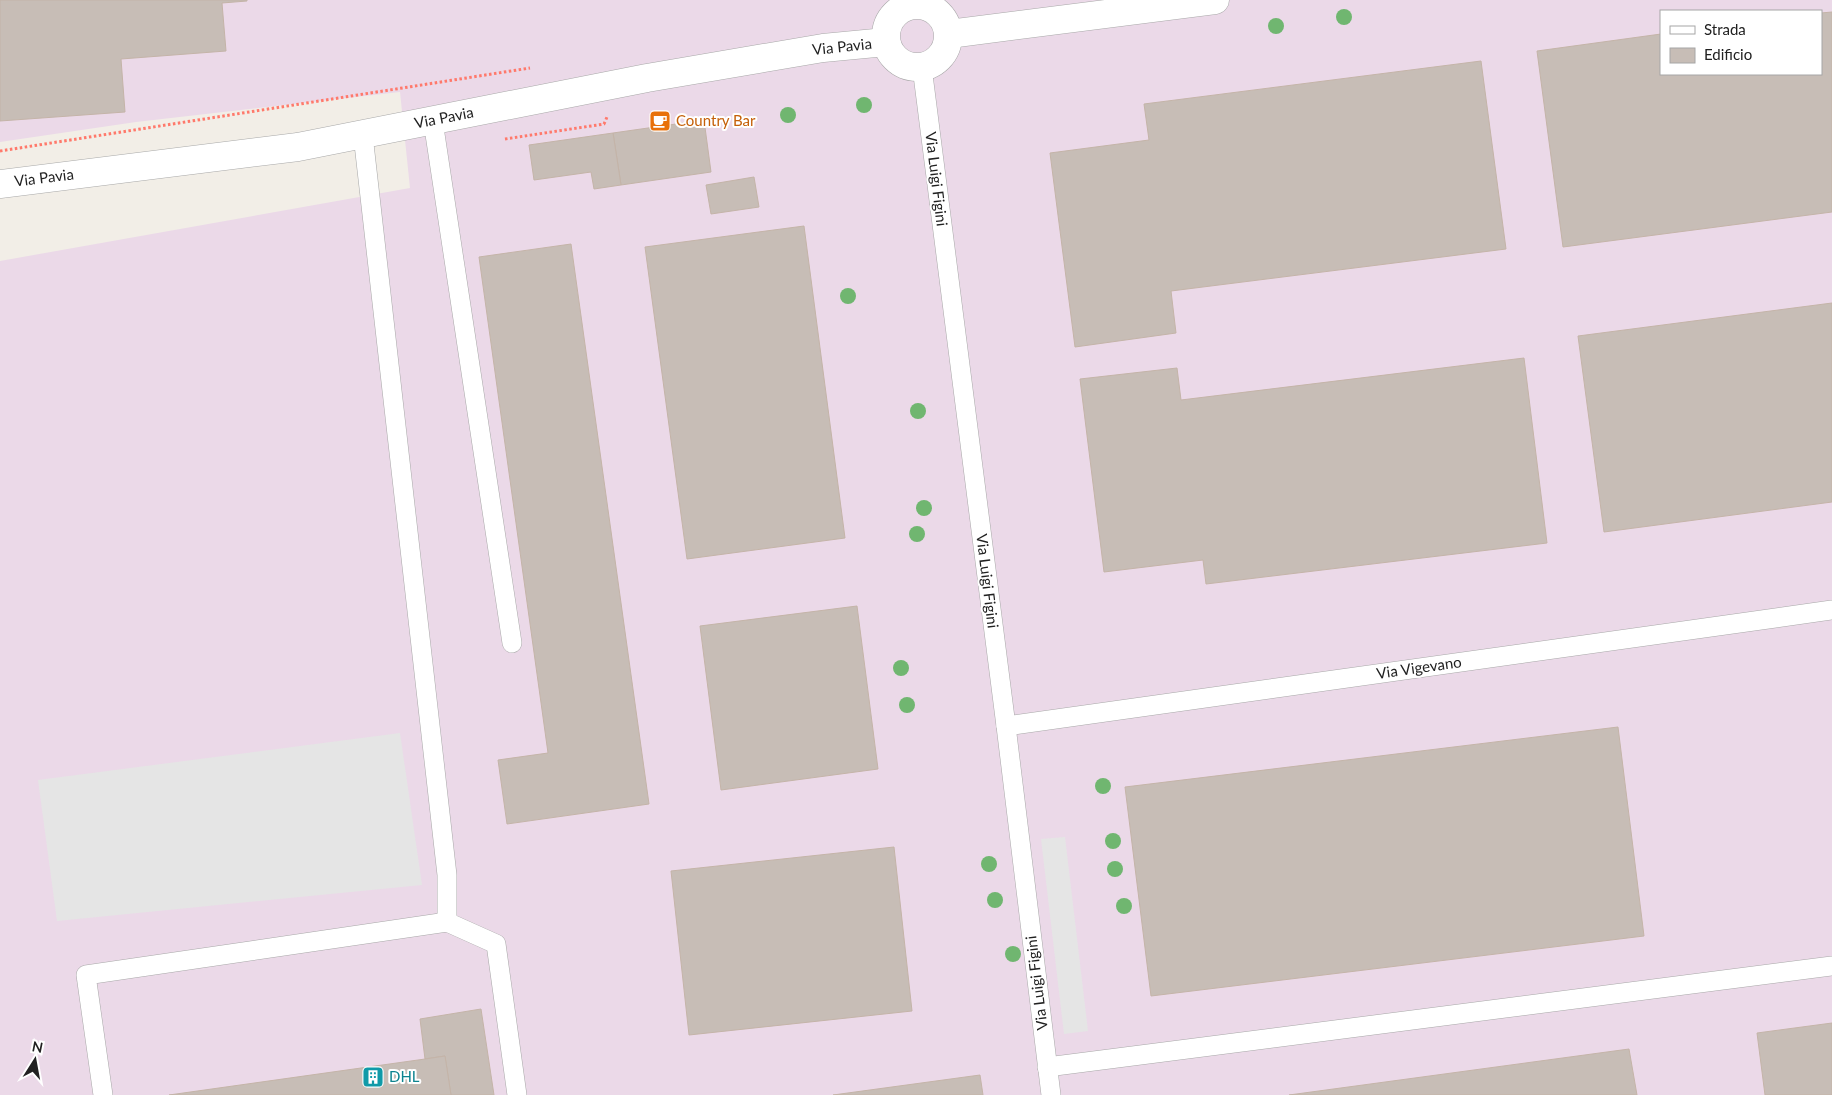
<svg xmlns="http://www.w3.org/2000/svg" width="1832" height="1095" viewBox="0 0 1832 1095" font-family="Lato,sans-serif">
<rect width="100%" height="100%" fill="#f2eee7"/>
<!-- industrial -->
<path fill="#ebd9e8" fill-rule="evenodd" d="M0,0H1832V1095H0V261L410,188L400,92L136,122L0,142ZM1661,11H1821V74H1661Z"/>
<!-- parking -->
<g fill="#e5e5e5">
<polygon points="400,733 422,885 57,921 38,780"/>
<polygon points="1065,837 1088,1031 1064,1034 1041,839"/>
</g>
<!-- building -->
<g fill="#c7bdb6" stroke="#c4b4a8">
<polygon points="0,0 247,0 247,1 222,3 226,51 121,59 125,112 0,121"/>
<polygon points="1832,12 1832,212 1563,247 1537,51 1661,34 1661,74 1821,74 1821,13"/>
<polygon points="1481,61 1506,249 1171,291 1176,333 1075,347 1050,153 1149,140 1144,104"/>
<polygon points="704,120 711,172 621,185 613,133"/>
<polygon points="613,133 621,185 594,189 591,172 534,180 529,145"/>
<polygon points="754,177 759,207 711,214 706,185"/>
<polygon points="804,226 845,538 687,559 645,247"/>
<polygon points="571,244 649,804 507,824 498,760 548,753 479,257"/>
<polygon points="1832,303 1832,502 1604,532 1578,336"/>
<polygon points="1524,358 1547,543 1206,584 1203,560 1104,572 1080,379 1177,368 1181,400"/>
<polygon points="857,606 878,769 721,790 700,626"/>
<polygon points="1618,727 1644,936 1151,996 1125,787"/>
<polygon points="894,847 912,1011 689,1035 671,871"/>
<polygon points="481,1009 494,1095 451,1095 445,1056 425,1059 420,1019"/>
<polygon points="1832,1023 1832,1095 1765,1095 1757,1033"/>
<polygon points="1629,1049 1637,1095 1289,1095"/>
<polygon points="445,1056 451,1095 169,1095 425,1059"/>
<polygon points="980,1075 983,1095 833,1095"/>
</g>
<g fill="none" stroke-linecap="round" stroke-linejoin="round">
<!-- lane casing -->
<g stroke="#a8a8a8" stroke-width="20">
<g id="lane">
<polyline points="922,67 1006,726 1051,1095"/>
<polyline points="433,121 512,643"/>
<polyline points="363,135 447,875 447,922"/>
<polyline points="1006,726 1832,610"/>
<polyline points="1047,1067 1832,966"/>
<polyline points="103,1095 86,975 447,922 496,944 517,1095"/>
</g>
</g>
<!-- street casing -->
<g stroke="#a8a8a8" stroke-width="29">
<g id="street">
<circle cx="917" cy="36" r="31"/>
<polyline points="949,34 1215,0"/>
<polyline points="0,184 298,147 647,78 823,48 886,42"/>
</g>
</g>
<!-- path -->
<g stroke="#ff796b" stroke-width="3" stroke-dasharray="2.5 2.5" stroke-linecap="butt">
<polyline points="505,139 604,124 607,117"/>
<polyline points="0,151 530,68"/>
</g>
<!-- lane -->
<use href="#lane" stroke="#fff" stroke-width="19"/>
<!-- street -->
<use href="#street" stroke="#fff" stroke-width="28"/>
</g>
<!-- trees -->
<g fill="#70b670">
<circle cx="1344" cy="17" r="8"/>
<circle cx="1276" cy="26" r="8"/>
<circle cx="864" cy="105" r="8"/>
<circle cx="788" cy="115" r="8"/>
<circle cx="848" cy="296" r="8"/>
<circle cx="918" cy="411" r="8"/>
<circle cx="924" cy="508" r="8"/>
<circle cx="917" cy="534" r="8"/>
<circle cx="901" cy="668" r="8"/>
<circle cx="907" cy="705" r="8"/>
<circle cx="1103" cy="786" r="8"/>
<circle cx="1113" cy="841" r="8"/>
<circle cx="989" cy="864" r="8"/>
<circle cx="1115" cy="869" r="8"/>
<circle cx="995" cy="900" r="8"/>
<circle cx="1124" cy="906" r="8"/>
<circle cx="1013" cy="954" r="8"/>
</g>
<!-- icons -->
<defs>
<g id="cafe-square" transform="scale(1.125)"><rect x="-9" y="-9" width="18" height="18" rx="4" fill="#e8710a" stroke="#fff"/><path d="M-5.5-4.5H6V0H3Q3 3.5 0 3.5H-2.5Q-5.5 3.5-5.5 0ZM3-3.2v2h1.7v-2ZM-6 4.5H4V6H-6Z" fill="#fff"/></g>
<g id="building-square" transform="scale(1.125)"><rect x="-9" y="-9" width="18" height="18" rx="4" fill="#0f9aa8" stroke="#fff"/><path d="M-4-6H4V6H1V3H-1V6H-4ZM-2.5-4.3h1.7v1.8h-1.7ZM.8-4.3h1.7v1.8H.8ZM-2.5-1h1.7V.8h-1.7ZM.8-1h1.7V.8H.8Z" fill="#fff"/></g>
</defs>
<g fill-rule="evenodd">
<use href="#cafe-square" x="660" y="121"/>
<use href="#building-square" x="373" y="1077"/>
</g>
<g text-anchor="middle" stroke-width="4" stroke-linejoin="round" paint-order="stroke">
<!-- street labels -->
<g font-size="15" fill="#212121" stroke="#fff">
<text transform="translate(842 47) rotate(-6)" y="5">Via Pavia</text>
<text transform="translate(444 118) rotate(-11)" y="5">Via Pavia</text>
<text transform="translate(44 178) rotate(-7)" y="5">Via Pavia</text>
<text transform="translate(936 179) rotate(83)" y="5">Via Luigi Figini</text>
<text transform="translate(987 581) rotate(83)" y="5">Via Luigi Figini</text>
<text transform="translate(1419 668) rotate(-8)" y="5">Via Vigevano</text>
<text transform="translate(1037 983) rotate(-97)" y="5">Via Luigi Figini</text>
</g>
<!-- food labels -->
<g font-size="15" fill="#c56008" stroke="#fff" text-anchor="start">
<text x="676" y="126">Country Bar</text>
</g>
<!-- culture labels -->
<g font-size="15" fill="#0d838f" stroke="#fff" text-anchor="start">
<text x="389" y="1082">DHL</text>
</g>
</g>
<!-- legend -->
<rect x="1660" y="10" width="162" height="65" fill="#ffffff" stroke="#a6a6a6"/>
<rect x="1670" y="26" width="25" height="8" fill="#ffffff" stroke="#a6a6a6"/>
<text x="1704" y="35" font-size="15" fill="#212121">Strada</text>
<rect x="1670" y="48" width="25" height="15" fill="#c7bdb6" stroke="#a6a6a6"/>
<text x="1704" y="60" font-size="15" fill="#212121">Edificio</text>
<!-- north arrow -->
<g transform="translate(35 1060) rotate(11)" stroke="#ffffff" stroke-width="4" paint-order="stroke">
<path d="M0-4L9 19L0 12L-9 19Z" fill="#212121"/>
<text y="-8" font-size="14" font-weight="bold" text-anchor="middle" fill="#212121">N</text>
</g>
</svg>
